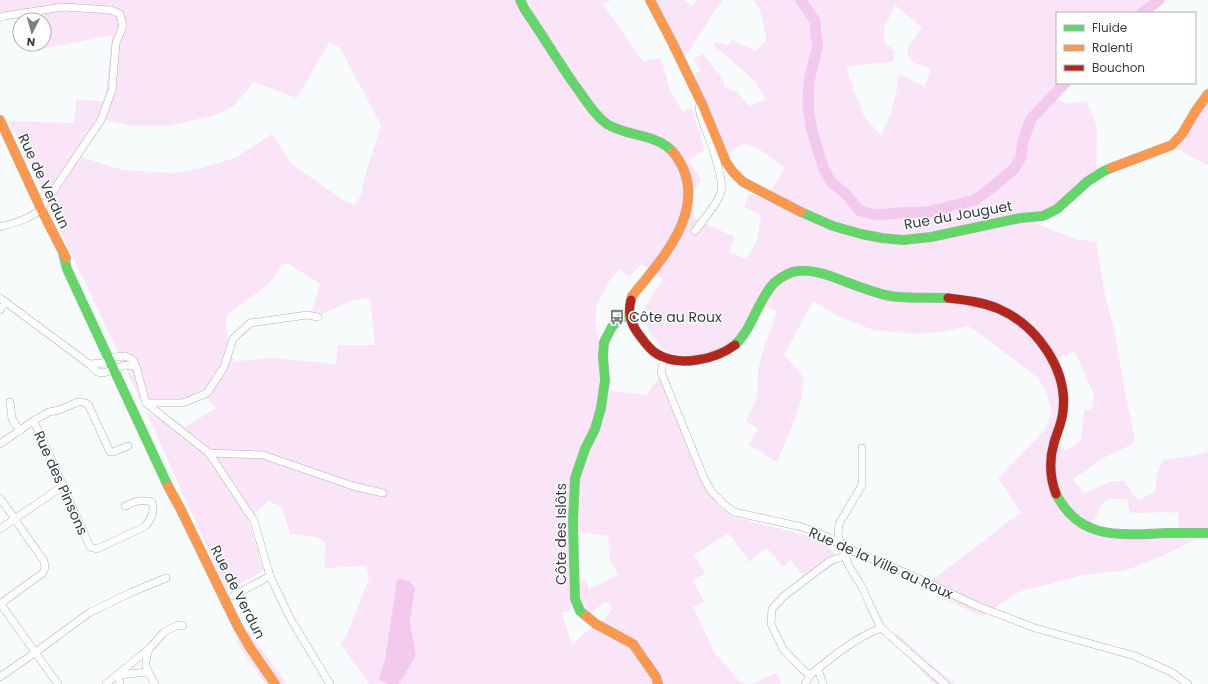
<svg xmlns="http://www.w3.org/2000/svg" width="1208" height="684" viewBox="0 0 1208 684" font-family="Poppins,sans-serif">
<rect width="100%" height="100%" fill="#f7fbfc"/>
<!-- green -->
<g fill="#fae5f8" fill-rule="evenodd">
<path d="M0,0H611L603,5L643,61L660,58L663,65L670,91L683,112L691,108L705,150L689,160L701,180L693,192V215L699,221L735,237L729,252L747,259L757,240L761,216L744,207L749,194L765,199L785,168L759,149L744,144L728,153L703,100L693,77L700,70L694,60L702,53L723,79L725,87L738,93L748,106L766,100L756,82L731,60L713,45L715,42L728,45L732,40L756,51L767,39C763,26 763,10 753,0H1168L1150,13H1057V83H1066L1052,99L1067,103L1087,102L1097,127L1096,181L1071,203L1035,223L1077,240L1096,241L1105,295L1114,329L1125,391L1135,440L1131,445L1107,456L1073,479L1084,493L1112,481H1124C1131,489 1130,494 1139,500L1155,491L1157,475L1163,460L1188,457L1208,452V533L1162,556L1127,570L1083,575L1019,592L982,616L944,599L951,593L931,581L1021,512L998,478L1044,431L1052,411L1046,392L1039,379L987,339L968,326L942,332L915,334L873,330L840,317L813,301L784,355C788,359 800,371 802,376C809,392 784,446 777,462L749,445L758,429L746,421L757,398L758,370L764,348L777,311L767,307C750,324 732,347 708,354C702,356 678,356 672,354C658,349 640,321 645,307C648,300 658,288 663,281L659,276L642,264L629,277L619,269L608,283L597,305L595,323L598,341L600,390L646,395L660,376L703,484L718,505L733,517L805,535L825,544L841,560L808,583L791,560L783,567L767,548L749,561L728,533L694,555L705,574L693,581L705,603L693,607L715,653L740,682L749,684H399L416,656L410,622L415,588L397,579L385,659L380,679L387,684H369L340,643L346,637L369,578L366,566L324,568L325,544L322,539L310,536L290,534L283,509L269,501L248,520L264,570L227,591L146,412L160,419L176,433L216,408L199,391L179,401H141L9,121L74,123L76,99L105,102L112,35L37,50L36,44H44V20H32L31,14L0,21ZM895,5L922,28L910,44L907,52C911,65 920,64 931,69L925,87L899,74C897,96 890,117 881,136L864,116L849,77L847,66L893,62L895,51L884,42V28ZM329,43L339,46L381,125L363,183L361,196L354,205L341,199L291,163L272,134L237,157L203,168L172,173L122,170L81,157L106,120L133,126H168L216,115L234,106L254,82L297,98ZM287,263L320,284L312,311L323,314L345,303L354,300L370,298L375,345H338L336,364L272,358L251,360L234,362L228,340L226,316L269,284L281,267ZM1075,352L1094,395L1092,409L1084,410L1081,440L1065,451L1055,431L1059,400L1057,381L1050,360ZM1108,499H1128L1129,513L1178,512L1179,537L1119,539L1088,532L1103,503ZM570,531L608,536L610,559L618,575L589,589L586,580L578,578L580,594L583,605L590,614L606,601L613,608L595,630L592,627L572,644L562,613L571,610L569,584Z"/>
<polygon points="656,0 685,0 692,7 697,0 723,0 718,6 685,57"/>
<polygon points="1208,98 1208,165 1177,149 1198,112"/>
<polygon points="248,631 287,684 265,684 236,641"/>
<polygon points="898,634 935,668 955,684 934,684 890,639"/>
<polygon points="777,673 781,684 751,684"/>
</g>
<!-- water -->
<polygon fill="#f3c9ed" points="397,579 409,581 415,588 410,622 416,656 399,684 387,684 379,679 385,659"/>
<g fill="none" stroke-linecap="round" stroke-linejoin="round">
<!-- river -->
<g stroke="#f3c9ed" stroke-width="11">
<polyline points="801,0 815,21 816,37 818,44 809,81 808,107 812,131 823,167 831,182 845,193 860,211 877,215 898,213 927,212 975,200 989,190 1014,169 1021,157 1023,141 1031,119 1065,83"/>
<polyline points="1142,13 1159,0"/>
</g>
<!-- street casing -->
<g stroke="#acb4b4" stroke-width="8">
<g id="street">
<path d="M0,18L4,16L63,7L111,10L120,14L123,26L116,43L112,90L101,120L41,209C30,219 14,223 0,227"/>
<path d="M695,231C703,220 717,205 721,192C724,178 713,150 708,136C704,126 700,117 699,107L702,104"/>
<polyline points="0,298 89,364 97,372 104,373 125,365 136,366"/>
<polyline points="0,310 6,302"/>
<polyline points="664,358 661,372 704,478 711,491 725,505 734,512 802,527 828,537 843,547 906,573 980,607 1035,628 1135,656 1171,672 1188,684"/>
<polyline points="89,364 104,363 108,359 115,357 125,356 132,359 136,366 146,403 209,453 254,521 270,576 290,618 330,684"/>
<polyline points="10,402 12,419 20,431"/>
<polyline points="146,403 183,403 207,393 224,367 233,339 250,323 307,315 318,317"/>
<path d="M33,421L40,434L90,547L97,549L144,527C151,521 155,511 152,502C139,499 136,501 125,506"/>
<polyline points="0,444 33,421 49,412 59,410 78,402 82,402 88,404 110,452 113,452 128,446"/>
<polyline points="862,448 862,485 839,524 838,535 845,556 849,566 862,587 869,603 881,628 945,684"/>
<polyline points="209,453 263,455 353,486 383,493"/>
<polyline points="0,498 44,561 45,568 43,573 0,604"/>
<polyline points="0,529 63,486"/>
<path d="M845,556L830,561L784,596L772,609L771,624L783,649L801,668L810,675C832,657 855,638 881,628"/>
<polyline points="233,596 270,576"/>
<polyline points="0,603 58,684"/>
<path d="M149,649C143,667 146,668 155,684"/>
<polyline points="818,669 823,684"/>
<polyline points="0,677 33,654 89,613 132,592 166,578"/>
<polyline points="106,684 150,648 164,632 178,625 183,626"/>
<polyline points="120,684 118,675 148,672"/>
<polyline points="805,684 810,675"/>
</g>
</g>
<!-- fast casing -->
<g stroke="#acb4b4" stroke-width="10">
<g id="fast">
<path d="M520,0L525,10C542,34 557,60 574,84C584,97 593,114 607,124C627,137 656,133 673,152"/>
<polyline points="801,212 833,226 861,234 882,238 903,240 931,237 1020,218 1043,216 1057,209 1088,181 1104,171 1111,168"/>
<polyline points="63,253 67,269 168,486"/>
<path d="M735,345C753,328 757,301 774,283C781,277 789,272 798,271C815,269 833,277 849,283C862,288 876,293 890,296C909,299 929,297 948,298"/>
<path d="M1056,494C1064,509 1075,522 1091,528C1111,537 1143,534 1165,533C1179,533 1194,533 1208,533"/>
<polyline points="586,616 580,611 575,599 573,521 575,478 585,449 595,429 601,408 605,380 603,357 604,342 612,327 618,320 628,315"/>
</g>
</g>
<!-- slow casing -->
<g stroke="#acb4b4" stroke-width="10">
<g id="slow">
<polyline points="650,0 672,42 702,104 726,162 733,172 743,182 801,212"/>
<polyline points="0,120 41,209 66,258"/>
<polyline points="1111,168 1172,145 1182,134 1195,112 1208,94"/>
<path d="M631,300L632,296C664,257 714,203 673,152"/>
<polyline points="168,486 181,510 238,627 251,649 275,684"/>
<polyline points="586,616 596,624 633,644 656,677 658,684"/>
</g>
</g>
<!-- jam casing -->
<g stroke="#acb4b4" stroke-width="10">
<g id="jam">
<path d="M948,298C965,300 983,302 999,309C1036,325 1068,369 1063,411C1062,423 1057,432 1054,443C1049,460 1050,478 1056,494"/>
<path d="M631,300C627,314 631,325 640,336C645,343 650,350 657,354C679,367 715,360 735,345"/>
</g>
</g>
<!-- street -->
<use href="#street" stroke="#fefeff" stroke-width="7"/>
<!-- fast -->
<use href="#fast" stroke="#63d668" stroke-width="9"/>
<!-- slow -->
<use href="#slow" stroke="#ff974d" stroke-width="9"/>
<!-- jam -->
<use href="#jam" stroke="#b3261e" stroke-width="9"/>
</g>
<!-- icons -->
<defs>
<g id="bus-bare" transform="scale(1.2)"><path d="M-5-6H5V4H4V6H2V4H-2V6H-4V4H-5ZM-3.5-4V0h7V-4ZM-3.5 1.2v1.5H-2V1.2ZM2 1.2v1.5H3.5V1.2Z" fill="#778182" stroke="#fff" stroke-width="2.5" paint-order="stroke"/></g>
</defs>
<g fill-rule="evenodd">
<use href="#bus-bare" x="617" y="317"/>
</g>
<g text-anchor="middle" stroke-width="3" stroke-linejoin="round" paint-order="stroke">
<!-- street labels -->
<g font-size="14" fill="#323f41" stroke="#fff">
<text transform="translate(44 181) rotate(65)" y="5">Rue de Verdun</text>
<text transform="translate(958 215) rotate(-10)" y="5">Rue du Jouguet</text>
<text transform="translate(61 483) rotate(66)" y="5">Rue des Pinsons</text>
<text transform="translate(561 534) rotate(-90)" y="5">Côte des Islôts</text>
<text transform="translate(881 563) rotate(24)" y="5">Rue de la Ville au Roux</text>
<text transform="translate(238 592) rotate(63)" y="5">Rue de Verdun</text>
</g>
<!-- poi labels -->
<g font-size="14" fill="#323f41" stroke="#fff" text-anchor="start">
<text x="629" y="322">Côte au Roux</text>
</g>
</g>
<!-- legend -->
<rect x="1056" y="12" width="140" height="72" fill="#ffffff" stroke="#adb2b3"/>
<rect x="1064" y="25" width="20" height="6" fill="#63d668" stroke="#adb2b3"/>
<text x="1092" y="32" font-size="12" fill="#323f41">Fluide</text>
<rect x="1064" y="45" width="20" height="6" fill="#ff974d" stroke="#adb2b3"/>
<text x="1092" y="52" font-size="12" fill="#323f41">Ralenti</text>
<rect x="1064" y="65" width="20" height="6" fill="#b3261e" stroke="#adb2b3"/>
<text x="1092" y="72" font-size="12" fill="#323f41">Bouchon</text>
<!-- north arrow -->
<g transform="translate(32 32) rotate(186)"><circle r="19" fill="#ffffff" stroke="#adb2b3"/>
<path d="M0-3L7 15L0 10L-7 15Z" fill="#778182"/>
<text y="-6" font-size="11" font-weight="bold" text-anchor="middle" fill="#323f41">N</text>
</g>
</svg>
